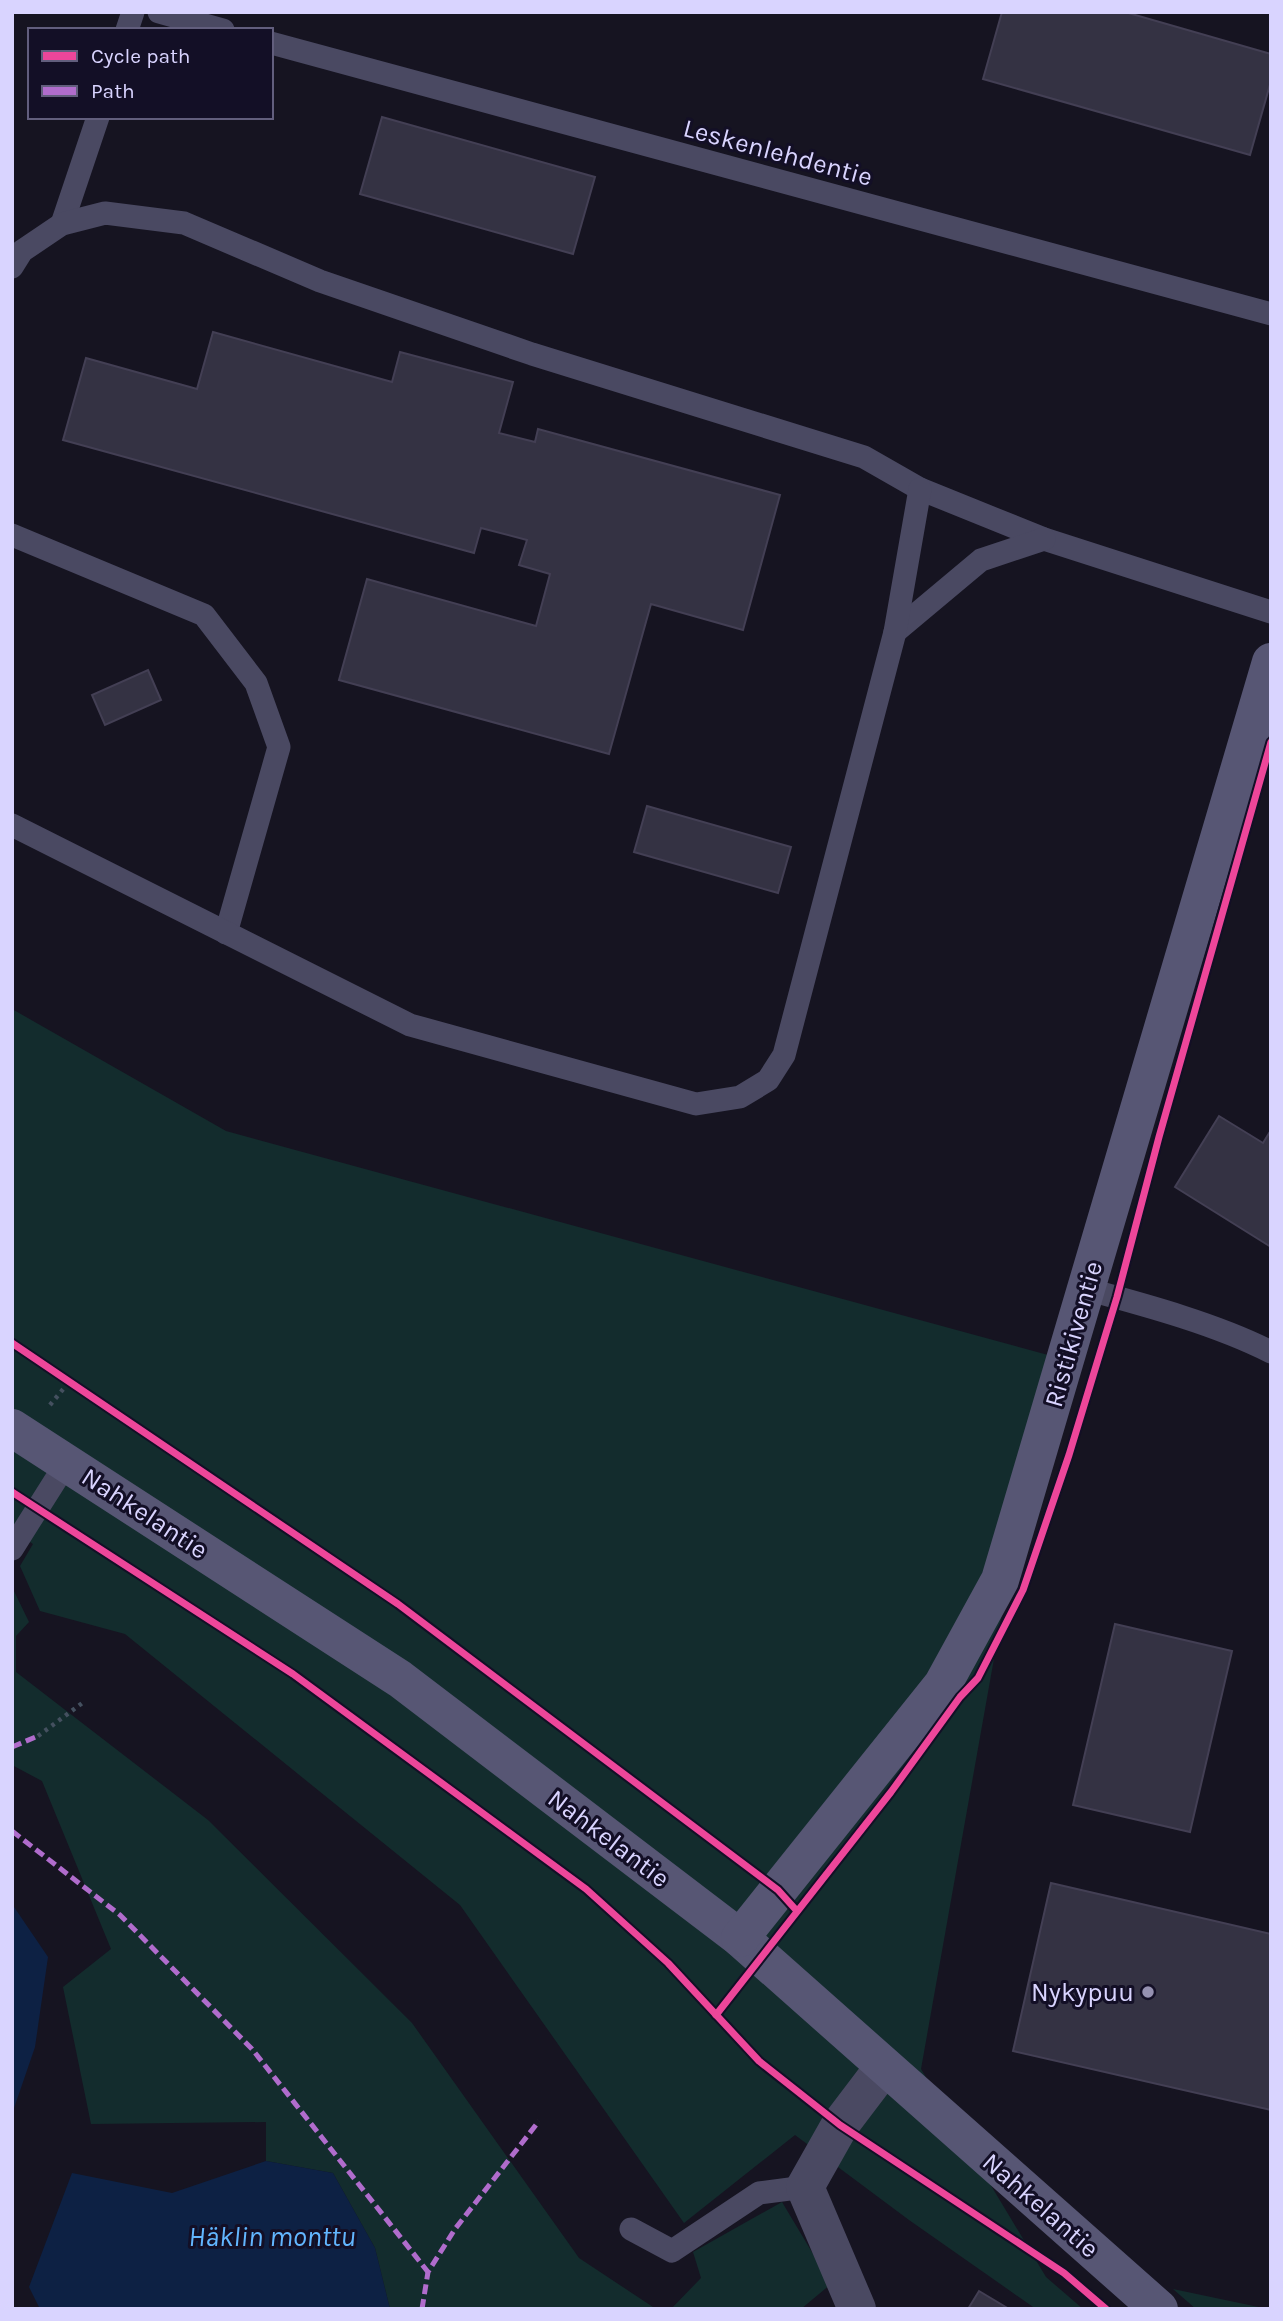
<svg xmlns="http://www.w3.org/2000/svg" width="1283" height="2321" viewBox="0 0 1283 2321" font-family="Karla,sans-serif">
<rect width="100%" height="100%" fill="#161421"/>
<!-- green -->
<g fill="#132c2d">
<polygon points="12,1009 226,1131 1048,1355 921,2069 1046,2277 1083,2309 1036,2309 909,2220 795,2135 684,2223 460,1905 125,1634 40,1611 20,1566 33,1544 12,1530"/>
<polygon points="12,1587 29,1622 16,1636 16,1672 208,1820 412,2023 579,2258 656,2309 390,2309 375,2248 333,2173 266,2161 266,2122 91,2124 63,1987 111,1949 42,1781 12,1765"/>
<polygon points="782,2202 831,2284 801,2309 671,2309 701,2278 693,2252"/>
<polygon points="1173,2289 1268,2309 1196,2309"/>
</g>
<!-- water -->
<g fill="#0d2144">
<polygon points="12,1904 48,1957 35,2047 12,2114"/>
<polygon points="266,2161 333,2173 375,2248 390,2309 40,2309 29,2287 72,2173 172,2193"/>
</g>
<!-- building -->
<g fill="#343243" stroke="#433f54" stroke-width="2">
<polygon points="1002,12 1125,12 1271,54 1271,81 1250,155 983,79"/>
<polygon points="382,117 595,177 573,254 360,194"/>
<polygon points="213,332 392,382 400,352 513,382 499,433 535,442 538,429 780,495 743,630 651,604 609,754 339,680 367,579 536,626 550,574 519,565 527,540 481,528 474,553 63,440 86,358 197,389"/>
<polygon points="148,670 161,700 105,725 92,695"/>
<polygon points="647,806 791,847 778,893 634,852"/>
<polygon points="1219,1116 1263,1143 1271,1130 1271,1247 1175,1187"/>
<polygon points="1115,1624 1232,1651 1190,1832 1073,1805"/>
<polygon points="1051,1883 1271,1934 1271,2110 1013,2051"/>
<polygon points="979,2291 1009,2309 968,2309"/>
</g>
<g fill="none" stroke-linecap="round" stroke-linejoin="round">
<!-- path -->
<g stroke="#44505f" stroke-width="4.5" stroke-dasharray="3.5 5" stroke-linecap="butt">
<polyline points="50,1405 69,1382"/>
<polyline points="38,1736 85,1701"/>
</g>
<!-- lane -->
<g stroke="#4a4962" stroke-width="23">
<polyline points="159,12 223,30"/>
<polyline points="127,30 133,12"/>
<polyline points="271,43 1271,314"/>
<polyline points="62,224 98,117"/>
<polyline points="12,267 22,251 62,224 105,213 184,223 320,281 532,354 864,457 920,489 1044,539 1271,612"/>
<polyline points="12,535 204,615 256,683 279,747 226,933"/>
<polyline points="895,632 981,560 1044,539"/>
<polyline points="12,825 410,1025 696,1104 740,1097 768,1080 784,1055 895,632 920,489"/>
<path d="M1086,1289C1145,1305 1216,1324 1271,1352"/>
<polyline points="12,1549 67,1462"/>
<polyline points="631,2229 672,2251 759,2193 805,2187"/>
</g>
<!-- street -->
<polyline stroke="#4a4962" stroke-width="38" points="857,2309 805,2187 840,2125 884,2067"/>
<!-- secondary -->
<g stroke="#575674" stroke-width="38">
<polyline points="12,1428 400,1679 740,1938 1159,2309"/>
<polyline points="740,1938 943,1684 1000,1580 1271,662"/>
</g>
<!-- quiet -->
<g stroke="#b06ccc" stroke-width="5" stroke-dasharray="10 5" stroke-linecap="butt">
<polyline points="12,1747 38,1736"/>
<polyline points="12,1831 120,1915 252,2049 428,2272"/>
<polyline points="422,2309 428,2272 455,2229 539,2121"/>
</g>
<!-- cycleway casing -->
<g stroke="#130f26" stroke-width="11">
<g id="cycleway">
<polyline points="12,1343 398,1604 778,1890 797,1911"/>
<polyline points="12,1492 293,1674 586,1889 668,1963 759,2061 840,2125 1064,2273 1106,2309"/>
<polyline points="716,2015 891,1792 960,1697 978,1678 1023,1590 1069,1455 1117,1297 1159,1137 1271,742"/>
</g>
</g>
<!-- cycleway -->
<use href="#cycleway" stroke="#ed469a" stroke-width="7"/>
</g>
<!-- markers -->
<circle fill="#9591b1" stroke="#130f26" stroke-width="2.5" cx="1148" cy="1992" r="7"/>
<g text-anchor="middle" stroke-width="6" stroke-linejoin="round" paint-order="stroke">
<!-- street labels -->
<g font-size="26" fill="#d9d4ff" stroke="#130f26">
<text transform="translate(778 152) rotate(15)" y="9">Leskenlehdentie</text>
<text transform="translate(1073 1334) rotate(-74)" y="9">Ristikiventie</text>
<text transform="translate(145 1513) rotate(33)" y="9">Nahkelantie</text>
<text transform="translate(609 1838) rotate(37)" y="9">Nahkelantie</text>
<text transform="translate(1041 2205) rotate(41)" y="9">Nahkelantie</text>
</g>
<!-- poi labels -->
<g font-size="26" fill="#d9d4ff" stroke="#130f26" text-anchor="end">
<text x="1134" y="2001">Nykypuu</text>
</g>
<!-- water labels -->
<g font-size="28" font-style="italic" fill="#62b6ff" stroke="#130f26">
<text x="272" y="2246">Häklin monttu</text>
</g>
</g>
<!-- border -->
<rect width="1283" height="2321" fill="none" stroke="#d9d4ff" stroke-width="28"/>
<!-- legend -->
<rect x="28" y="28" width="245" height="91" fill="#130f26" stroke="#625e7d" stroke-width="2"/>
<rect x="42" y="51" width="35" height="10" fill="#ed469a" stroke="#625e7d" stroke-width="2"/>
<text x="91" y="63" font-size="21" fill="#d9d4ff">Cycle path</text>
<rect x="42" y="86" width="35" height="10" fill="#b06ccc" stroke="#625e7d" stroke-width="2"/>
<text x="91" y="98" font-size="21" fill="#d9d4ff">Path</text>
</svg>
